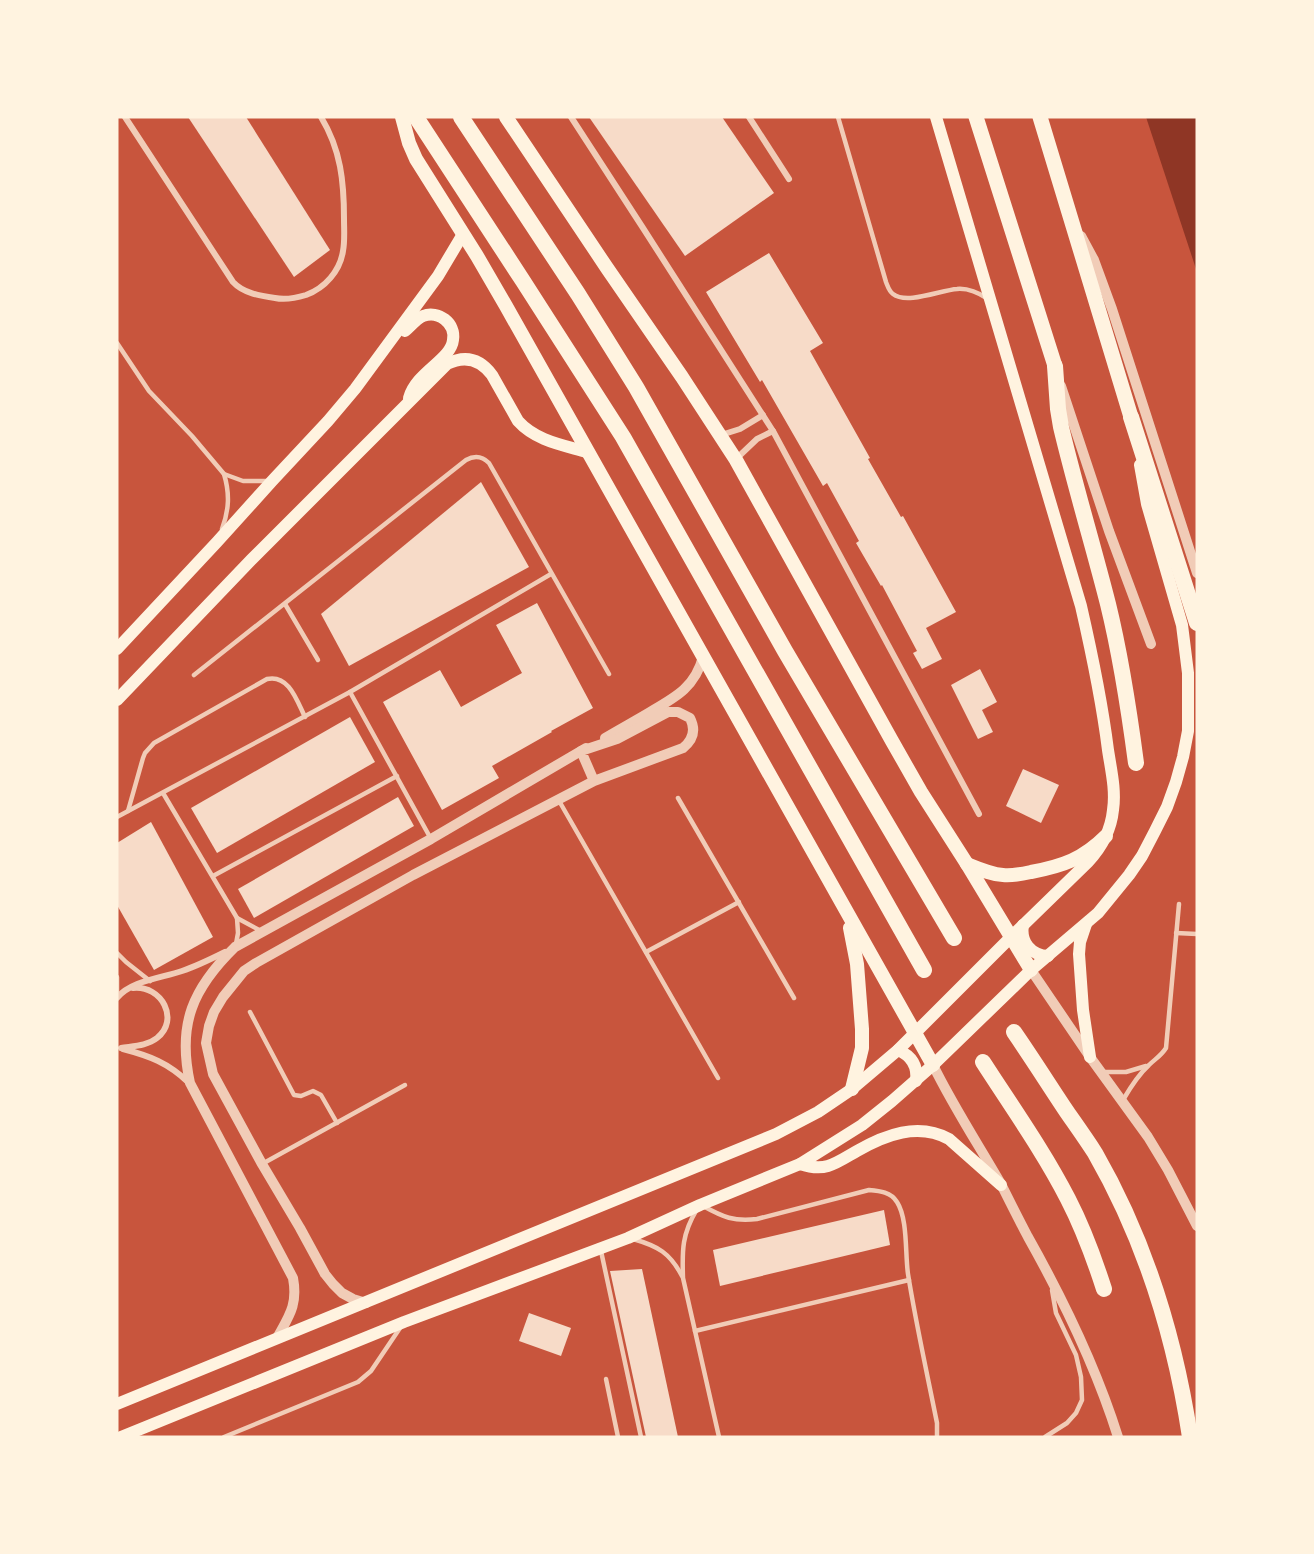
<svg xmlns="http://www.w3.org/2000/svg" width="1314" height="1554" viewBox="0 0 1314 1554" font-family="'Exo 2',sans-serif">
<rect width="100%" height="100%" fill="#c8553d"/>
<!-- water -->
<polygon fill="#8f3625" points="1146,117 1197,117 1197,272"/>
<!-- building -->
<g fill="#f7dbc8">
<polygon points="188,117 246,117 330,250 294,277"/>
<polygon points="589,117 722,117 774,193 685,256"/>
<polygon points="769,253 823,343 810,351 870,458 868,459 901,517 903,516 956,612 926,628 942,659 922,669 913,653 917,651 882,585 881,586 856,543 859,541 827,483 823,486 762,380 760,382 706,292"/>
<polygon points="481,482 529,567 349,666 321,614"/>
<polygon points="537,603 593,708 551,731 552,732 492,766 499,778 442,810 383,702 440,670 461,707 522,673 496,625"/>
<polygon points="980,669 997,702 982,710 993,732 978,739 951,685"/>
<polygon points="350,717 375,762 217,853 191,808"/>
<polygon points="1023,769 1059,785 1041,823 1006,806"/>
<polygon points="398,797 414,826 254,918 238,889"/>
<polygon points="151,822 213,937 154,970 117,905 117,843"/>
<polygon points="884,1210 890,1245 720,1286 713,1250"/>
<polygon points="642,1269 678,1437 646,1437 610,1271"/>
<polygon points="529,1313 571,1328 561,1356 519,1341"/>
</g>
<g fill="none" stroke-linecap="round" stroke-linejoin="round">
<!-- service -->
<g stroke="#f1ccb7" stroke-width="4.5">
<path d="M838,117L886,282C888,287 889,291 893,294C907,305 941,290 957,289C968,288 979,293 988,299"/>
<polyline points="117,343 149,391 192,436 224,474 243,481 269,481"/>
<path d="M222,529C229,510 230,494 224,474"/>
<polyline points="285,604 318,660"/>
<path d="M194,675L466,460C475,455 482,456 489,463L609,674"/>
<polyline points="350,692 431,839"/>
<polyline points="163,793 237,918 238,933 236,944"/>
<polyline points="678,798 794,998"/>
<polyline points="558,799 718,1078"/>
<path d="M128,811L143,758L145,753L154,743L267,679C289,674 297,701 305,717"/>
<polyline points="117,817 350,692 551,574"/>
<polyline points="213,876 397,776"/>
<polyline points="237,918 261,931"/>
<polyline points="1176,933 1197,934"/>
<polyline points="646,952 739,902"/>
<polyline points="117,953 126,962 150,981"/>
<polyline points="117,977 117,991"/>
<polyline points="250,1012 294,1095 301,1096 313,1091 321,1095 337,1123"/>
<polyline points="1102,1072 1126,1072 1146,1066"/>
<path d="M1123,1100C1130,1088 1138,1075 1149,1065C1155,1059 1161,1056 1166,1048L1179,904"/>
<polyline points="262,1164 405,1085"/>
<path d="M703,1206C723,1217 734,1222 757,1219L869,1190C880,1191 891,1192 897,1202C908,1219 905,1254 908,1274C916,1324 927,1373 937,1423V1437"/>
<path d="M697,1209C682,1234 682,1250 683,1278L719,1437"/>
<path d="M633,1239C658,1246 670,1253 682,1276"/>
<polyline points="601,1251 641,1437"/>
<polyline points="695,1331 909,1280"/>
<polyline points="606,1379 618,1437"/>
<polyline points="224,1437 358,1382 371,1371 400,1328"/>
<polyline points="1045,1437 1067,1423 1076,1413 1082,1400 1081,1377 1076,1355 1056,1313 1052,1290"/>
</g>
<!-- minor -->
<g stroke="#f1ccb7" stroke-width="6">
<path d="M125,117L233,282C243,293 260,296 275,298C285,300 296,298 306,295C325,288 340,271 343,251C345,241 344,229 344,219C344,182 341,150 321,117"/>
<polyline points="571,117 643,228 773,431 979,814"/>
<polyline points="749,117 789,179"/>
<polyline points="721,435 740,429 763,415"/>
<polyline points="736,459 757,439 773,431"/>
<path d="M117,998C130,981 162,978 182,971C197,966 211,959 225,952"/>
<path d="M121,1048C133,1046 147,1046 157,1038C180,1020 162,985 133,988"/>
<path d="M123,1049C150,1056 168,1063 188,1082"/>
</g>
<!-- tertiary -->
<g stroke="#f1ccb7" stroke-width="10">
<polyline points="1081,236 1094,260 1112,309 1197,573"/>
<polyline points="1061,386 1109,531 1151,644"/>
<path d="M605,738C620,729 635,721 650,712C676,697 695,687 703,657"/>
<polyline points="1031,970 1090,1057 1148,1137 1168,1170 1197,1226"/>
<path d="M933,1065C953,1106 978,1144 1001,1184C1010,1202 1019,1220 1028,1237C1064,1301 1096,1367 1118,1437"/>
<path d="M366,1303L353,1299L342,1293L333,1284L325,1274L300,1228L262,1164L213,1074L206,1043L209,1026L214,1012L223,997L244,971L256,963L413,875L594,781L683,748C693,740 696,730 690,718L678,712H668L617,739L581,751L594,781"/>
<path d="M277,1338C289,1316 298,1305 293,1278L190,1083C177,1024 193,988 235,947L431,839L586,748"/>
</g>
<!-- secondary -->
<g stroke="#fff3e0" stroke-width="12">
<path d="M405,331C411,326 416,319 423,316C438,310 456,323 453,340C451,360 416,372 409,398"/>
<polyline points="117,649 217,542 272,481 328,421 355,389 438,276 463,234"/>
<path d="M117,700L252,559L447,364C465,355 480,359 492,375L518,421C536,441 563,445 587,452"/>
<polyline points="1086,924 1080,942 1079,954 1083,1010 1090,1057"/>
<path d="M1023,925C1020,942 1031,955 1048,956"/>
<path d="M898,1050C912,1056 918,1066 916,1081"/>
<path d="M800,1164C809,1167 818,1169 828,1166C838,1163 848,1156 857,1151C885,1135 918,1122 949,1139L1001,1185"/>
<path d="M117,1404L776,1134L818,1112L852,1089L898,1050L1011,937L1088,862C1102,847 1111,830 1113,810C1116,790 1111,770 1108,750C1102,702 1092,654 1081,606L936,117"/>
<polyline points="121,1437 404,1322 628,1238 700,1205 800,1164 862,1125 892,1101 933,1065 1031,970 1098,913 1129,875 1142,856 1155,831 1167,807 1176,782 1183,757 1188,731 1188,673 1182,625 1147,504 1140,465"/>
</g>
<!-- primary -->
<g stroke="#fff3e0" stroke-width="14">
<polyline points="402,117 409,143 416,159 477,256 506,306 933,1065"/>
<polyline points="506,117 607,268 682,377 736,460 892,741 921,792 967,864 1031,970"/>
<path d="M967,864C979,869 990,874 1003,875C1013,876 1022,874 1031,872C1063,866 1083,859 1106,836"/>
<polyline points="850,928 857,964 862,1029 862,1048 852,1089"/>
</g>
<!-- trunk -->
<g stroke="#fff3e0" stroke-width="15">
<polyline points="976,117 1055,366"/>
<polyline points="1040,117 1131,417"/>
</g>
<!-- motorway -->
<g stroke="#fff3e0" stroke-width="16">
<polyline points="416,117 523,281 623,437 924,970"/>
<polyline points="461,117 578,294 636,387 785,651 954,938"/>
<path d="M1055,366L1058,409L1061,427C1075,486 1093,545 1108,604C1121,657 1129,710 1136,763"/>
<polyline points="1131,417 1197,623"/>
<path d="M1014,1032C1032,1058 1049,1085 1067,1112C1076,1125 1086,1139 1095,1153C1145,1240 1175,1338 1190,1437"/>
<path d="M983,1062C1012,1107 1044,1152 1068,1199C1083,1228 1094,1258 1104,1289"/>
</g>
</g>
<!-- border -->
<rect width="1314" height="1554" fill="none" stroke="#fff3e0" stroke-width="237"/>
</svg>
